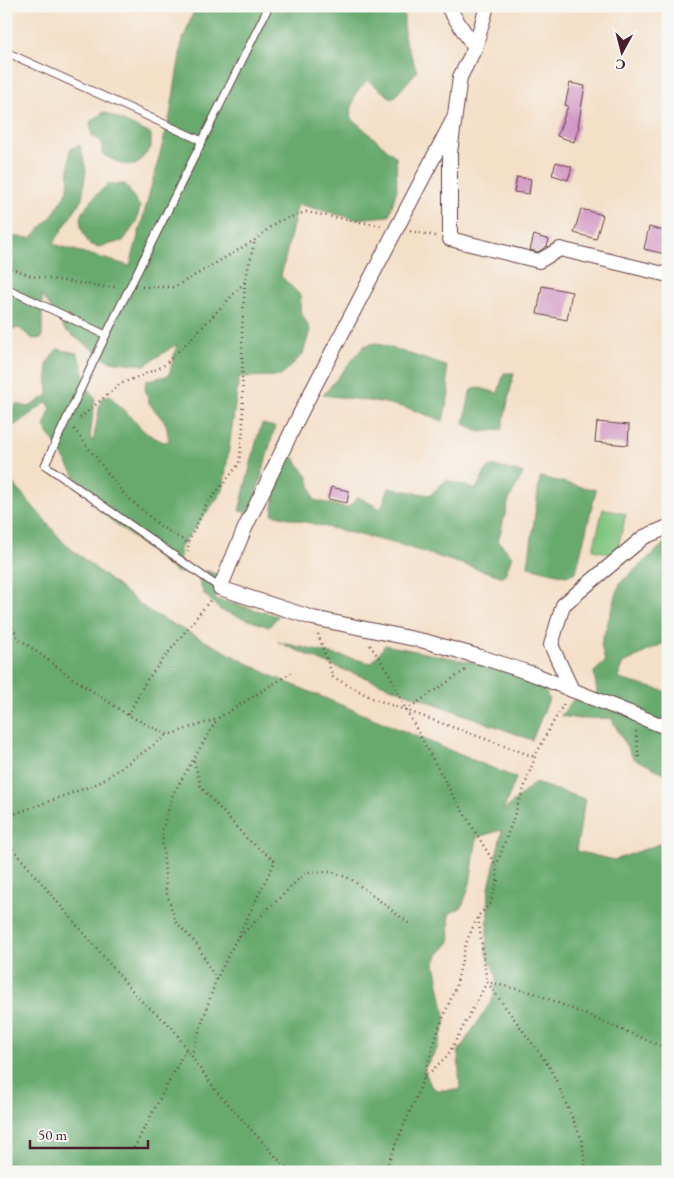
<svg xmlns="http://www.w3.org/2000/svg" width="674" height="1178" viewBox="0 0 674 1178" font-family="'EB Garamond',serif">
<rect width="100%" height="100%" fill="#f6f6f2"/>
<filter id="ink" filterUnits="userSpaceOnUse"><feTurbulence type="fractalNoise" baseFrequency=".02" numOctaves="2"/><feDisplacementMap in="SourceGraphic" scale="10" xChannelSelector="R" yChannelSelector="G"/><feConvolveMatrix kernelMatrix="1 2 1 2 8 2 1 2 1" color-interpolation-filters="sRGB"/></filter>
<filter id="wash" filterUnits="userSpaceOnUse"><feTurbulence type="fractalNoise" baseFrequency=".0096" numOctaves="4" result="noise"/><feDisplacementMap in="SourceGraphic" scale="20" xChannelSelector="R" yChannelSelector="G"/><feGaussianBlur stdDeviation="1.12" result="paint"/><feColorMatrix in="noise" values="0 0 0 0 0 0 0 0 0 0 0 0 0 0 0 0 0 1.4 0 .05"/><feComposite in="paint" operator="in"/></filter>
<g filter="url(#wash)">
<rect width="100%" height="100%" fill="#f4dfc7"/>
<!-- green -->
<polygon fill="#80c580" stroke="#657256" points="603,509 626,514 616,555 593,550"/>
<!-- forest -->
<g fill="#68aa6e" stroke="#59644c" fill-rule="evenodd">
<polygon points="196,6 404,6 404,37 417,71 393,99 367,80 355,94 350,117 396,157 397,189 389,216 355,219 298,204 281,276 301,296 300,310 310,330 303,354 281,376 239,377 223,491 181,546 178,574 106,516 74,475 44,426 51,408 47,402 8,430 6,460 6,415 16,404 29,407 48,395 47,363 57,349 77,353 82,365 85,384 95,398 90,437 93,442 101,399 109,395 146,433 163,442 169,441 166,424 149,403 145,388 146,381 169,375 177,344 145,365 109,361 65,330 42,295 42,338 33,339 19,328 14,329 6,326 6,236 31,238 52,216 68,190 70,149 80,145 86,170 82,199 53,244 130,266 170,116 182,42"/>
<polygon points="104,112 151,134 151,148 136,165 121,164 102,154 102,142 92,136 90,122"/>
<path d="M109,184H125L140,207L136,223L123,241L98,247L89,244C86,238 82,232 81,226C78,209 98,193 109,184Z"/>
<polygon points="376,343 446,366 449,394 443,421 410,409 385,403 323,395 364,346"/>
<polygon points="504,373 514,373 502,429 481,432 464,424 470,392 476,387 498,393"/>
<polygon points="262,424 275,427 251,513 239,511 258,435"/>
<polygon points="282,453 292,455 308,477 314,500 347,508 358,497 381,509 389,488 430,495 446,480 476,489 487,469 494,466 523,473 509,500 498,541 512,556 504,577 397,544 272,514"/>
<path d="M6,475L65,544L150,612L272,676L516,778L503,811L535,783L585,799L576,851L614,860L668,841V1172H6ZM502,830L489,888L486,953L497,977L493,999L458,1052L460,1090H437L431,1086L424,1069L437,1049L446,1021L435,963L438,955L450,942L449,914L462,907L470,884L477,837Z"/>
<polygon points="540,477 596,490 576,572 566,576 544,571 528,566"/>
<polygon points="668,540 668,641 622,664 619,679 668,692 668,775 633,758 611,718 579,719 561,716 573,700 597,693 594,672 605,662 601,644 620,583"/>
<polygon points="205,570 221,576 215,599 278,616 269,627 220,610 204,594 198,579"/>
<polygon points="278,642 372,663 385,645 487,665 535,670 549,699 532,740 326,663"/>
</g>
<g id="blocks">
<!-- building -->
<g fill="#d299c5">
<polygon points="570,83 585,86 578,126 579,126 574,142 557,136 568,106 565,105"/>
<polygon points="556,162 572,167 568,180 552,175"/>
<polygon points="517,177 531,179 529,194 514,192"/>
<polygon points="581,209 603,215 596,239 574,233"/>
<polygon points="649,227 668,232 668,244 665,254 644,249"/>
<polygon points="534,235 549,240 547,246 538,252 530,250"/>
<polygon points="542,286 572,292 567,320 537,314"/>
<polygon points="597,422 629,425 628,445 595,442"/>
<polygon points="331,487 349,491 347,503 328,499"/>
</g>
</g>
</g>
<g filter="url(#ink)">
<use href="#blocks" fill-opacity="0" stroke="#643c42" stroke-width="1"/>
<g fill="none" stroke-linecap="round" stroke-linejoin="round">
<!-- lane casing -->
<g stroke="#643c42" stroke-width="9">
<g id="lane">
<polyline points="6,52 202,141"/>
<polyline points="6,288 106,335 45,465 220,588"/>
<polyline points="106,335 269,6"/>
</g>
</g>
<!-- street casing -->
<g stroke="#643c42" stroke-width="16">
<g id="street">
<polyline points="447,6 475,48"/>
<polyline points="487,6 475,48 460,77 450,153 450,239 539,261 560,249 668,275"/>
<polyline points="454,118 301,412 245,528 220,588 313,618 424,641 484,658 533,674 572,690"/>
<polyline points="668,527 644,537 563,605 551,645 572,690 668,728"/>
</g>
</g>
<!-- path -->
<g stroke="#643c42" stroke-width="2.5" stroke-dasharray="1 4" stroke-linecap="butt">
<polyline points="410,231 436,236"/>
<polyline points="6,266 31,276 105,287 117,287"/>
<polyline points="142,287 175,287 255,240 276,222 306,212 382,226"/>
<polyline points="80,418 120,384 162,367 191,339 245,282"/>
<polyline points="74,429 122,492 160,526 188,543"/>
<polyline points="188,552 188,543 206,505 239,464 243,429 242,331 245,281 255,240"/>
<polyline points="6,613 18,638 71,677 128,715 168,735 217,719 291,673"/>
<polyline points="318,634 333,677 372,698 535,757"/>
<polyline points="370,645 389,673 406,710 451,792 496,866"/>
<polyline points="406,710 467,669"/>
<polyline points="128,715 146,681 211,599"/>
<polyline points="636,731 639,759"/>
<polyline points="194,761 201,787 246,838 275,861 238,937"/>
<polyline points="6,817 99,783 168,735"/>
<polyline points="6,841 141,1001 172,1027 191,1056 216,1091 290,1172"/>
<polyline points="478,918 487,982 551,1069 582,1140 586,1172"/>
<polyline points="216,980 198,946 176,922 166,891 162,831 173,794 216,721"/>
<polyline points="191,1056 216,980 236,940 306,872 332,872 351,879 410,924"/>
<polyline points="424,1078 448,1055 487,982 534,993 668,1049"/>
<polyline points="134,1148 186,1049"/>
<polyline points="384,1172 420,1088 439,1028 456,986 466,943 478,916 490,904 495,886 498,882 496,867 535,757 547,733 565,702"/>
</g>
<!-- lane -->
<use href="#lane" stroke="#fff" stroke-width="7"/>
<!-- street -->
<use href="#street" stroke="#fff" stroke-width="14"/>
</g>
</g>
<!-- margin -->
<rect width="674" height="1178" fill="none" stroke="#f6f6f2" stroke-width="25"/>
<!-- north arrow -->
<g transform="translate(622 52) rotate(187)" stroke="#f6f6f2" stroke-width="4" paint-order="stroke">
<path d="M0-4L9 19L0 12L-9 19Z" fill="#4a1f2b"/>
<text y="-8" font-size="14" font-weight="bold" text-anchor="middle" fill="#4a1f2b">С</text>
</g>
<!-- scale -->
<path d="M30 1140v8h118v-8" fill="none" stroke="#4a1f2b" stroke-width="2.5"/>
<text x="38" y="1140" font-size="15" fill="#4a1f2b" stroke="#f6f6f2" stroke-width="4" paint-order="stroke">50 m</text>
</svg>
